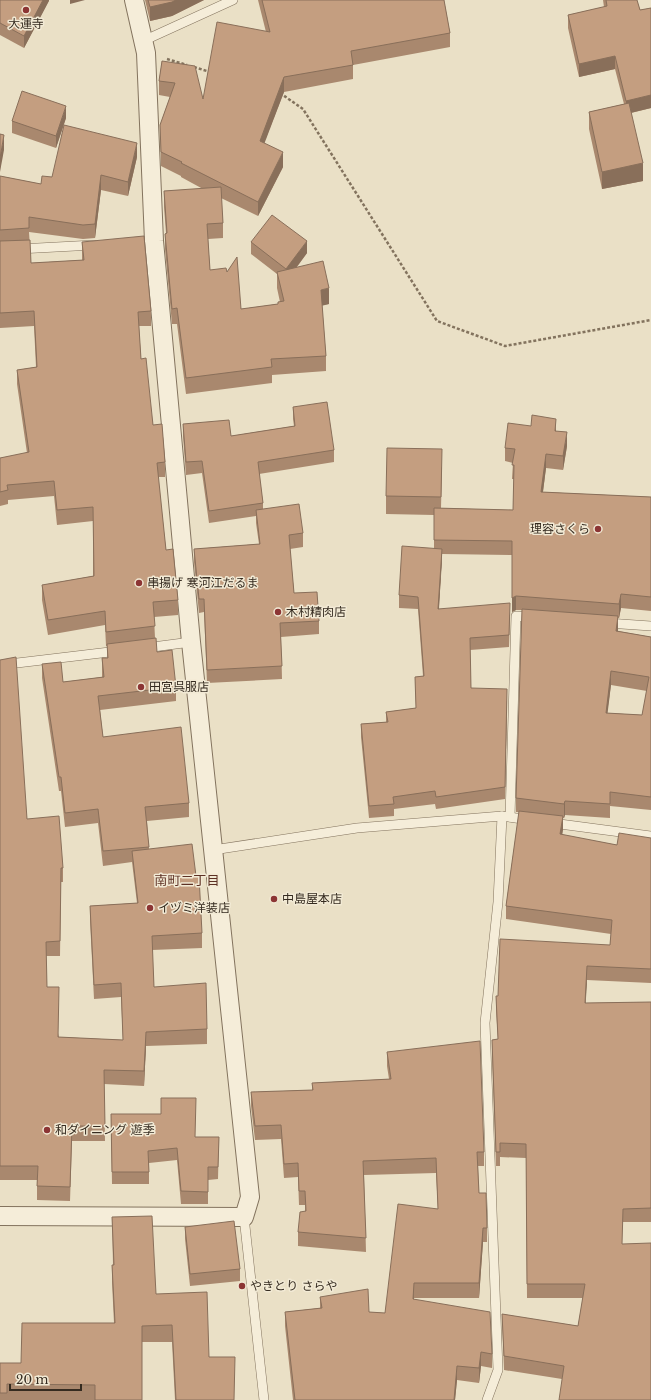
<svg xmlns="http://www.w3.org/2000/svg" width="651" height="1400" viewBox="0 0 651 1400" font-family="'Libre Baskerville','Noto Sans JP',serif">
<rect width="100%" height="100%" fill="#eae0c6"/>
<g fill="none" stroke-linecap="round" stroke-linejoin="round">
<!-- service casing -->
<g stroke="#83735e" stroke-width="10">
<g id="service">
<polyline points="143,41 233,0"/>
<polyline points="0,250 94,245"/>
<polyline points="607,623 651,626"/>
<polyline points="145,648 191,642"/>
<polyline points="0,665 118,651"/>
<polyline points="510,817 516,616 534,617"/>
<polyline points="552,823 651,836"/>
<polyline points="213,850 357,828 502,816 529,820"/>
<polyline points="244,1217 264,1400"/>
<polyline points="487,1400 498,1370 485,1023 498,902 502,816"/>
</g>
</g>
<!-- minor casing -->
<g stroke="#83735e" stroke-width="20">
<polyline id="minor" points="0,1216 244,1217 250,1197 191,642 154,241 146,53 134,0"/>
</g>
<!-- path -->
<g stroke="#83735e" stroke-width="2.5" stroke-dasharray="3 2" stroke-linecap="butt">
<polyline points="167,59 187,65"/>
<polyline points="194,67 210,72"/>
<polyline points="280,93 303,109 437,321 505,346 651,320"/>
</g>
<!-- service -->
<use href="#service" stroke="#f5edd9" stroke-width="9"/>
<!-- minor -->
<use href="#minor" stroke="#f5edd9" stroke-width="18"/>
</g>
<!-- wall -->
<g fill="#a9886e" fill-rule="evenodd">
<polygon points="0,0 49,0 24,48 0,35"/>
<polygon points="145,0 204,0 172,16 150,21"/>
<polygon points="258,0 444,0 450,33 450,47 353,65 353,79 284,92 264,143 283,167 258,216 221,198 223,223 223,238 208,239 210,270 227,272 241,309 278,304 280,302 277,288 277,274 251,254 251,242 307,253 297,267 329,304 322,305 326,356 326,371 272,375 272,383 186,394 177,324 172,324 165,249 165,234 166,233 164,207 164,191 203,189 181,177 181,176 161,166 160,125 170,97 159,95 159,81 162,61 203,99 266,32"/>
<polygon points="603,0 637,0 640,10 651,8 651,108 631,113 643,181 602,189 589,129 589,112 624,104 615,69 579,77 568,28 568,15 604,7"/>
<polygon points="66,118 56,148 12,133 12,121"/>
<polygon points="137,157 128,196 101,190 95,238 83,239 29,232 31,263 82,260 82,242 151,311 151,326 139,326 141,359 153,425 165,462 165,477 158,477 166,550 178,600 178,615 154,617 155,638 157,652 176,687 176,701 100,710 103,737 189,803 189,817 147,821 149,849 202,933 202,948 152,950 154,987 207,1029 207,1044 146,1046 144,1086 104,1084 105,1141 72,1141 70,1201 37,1200 37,1180 0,1180 0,660 27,819 63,868 63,882 61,882 60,956 46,956 47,987 59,1037 123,1040 121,997 94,999 90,920 90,906 137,903 132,862 103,866 98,823 65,827 61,791 59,791 42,678 42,664 63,682 102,677 102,658 107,658 107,646 106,646 105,625 48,635 42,600 42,585 93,576 93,521 57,525 54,496 8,500 8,504 0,506 0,458 27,453 17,384 17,370 36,367 34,326 0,328 0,176 41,184 52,177"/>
<polygon points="293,407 334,450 334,462 259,474 263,503 263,509 303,533 303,547 290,549 294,593 319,621 319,634 281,637 282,679 207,683 204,612 199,613 194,562 194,549 259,544 256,523 256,516 209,523 202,473 186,475 183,436 183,424 231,436 294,426 293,419"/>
<path d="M556,431L567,446L563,470L546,468L543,492L651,497V611L621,608L619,618H618V631L651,637V810L610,806V818L565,815L564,818H563L562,835L617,845L651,838V983L587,980L585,1003L651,1002V1222H623L562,1379L504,1370L502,1314L578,1326L583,1298H527L526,1158L500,1157V1166H496L492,1054V1040L498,1039L496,1010V996H498L610,945L611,934L506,919V906L519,812H516V798L522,610H516L512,612V555L442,554L439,609L510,615L509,647L470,650L471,688L507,701L505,799L436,809L435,804L394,809V816L369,818L361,737V724L386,722V712L416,708L415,677L423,676L418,609L399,608V595L434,548V515L386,514V496L442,467L441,508L513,510L514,479H512L513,463L505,461V448ZM611,685L647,691L642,715L607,713Z"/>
<polygon points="387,1052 484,1152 484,1166 478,1166 479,1193 487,1228 487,1242 483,1242 479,1298 414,1298 414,1299 492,1354 492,1368 481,1366 479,1383 457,1380 455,1400 293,1400 285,1326 285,1312 320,1308 320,1297 369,1312 385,1313 438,1209 436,1173 364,1175 366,1252 298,1246 298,1232 305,1211 305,1205 299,1205 298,1177 284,1178 281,1139 255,1140 251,1106 251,1092 312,1090 312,1083 389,1079 387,1066"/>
<polygon points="111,1114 195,1137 219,1137 218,1179 208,1180 208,1204 181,1204 177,1160 149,1163 149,1184 112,1184"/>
<polygon points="112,1217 156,1294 209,1357 234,1400 175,1400 172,1342 142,1342 142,1400 0,1400 0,1363 21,1363 114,1323 112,1282 112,1265 113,1265"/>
<polygon points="185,1227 240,1269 240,1281 190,1286 185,1239"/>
</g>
<!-- shaded-wall -->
<g fill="#896f5a">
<polygon points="43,0 49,0 49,1 24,48 24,36"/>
<polygon points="70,0 85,0 70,4"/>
<polygon points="176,0 204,0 172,16 150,21 150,7"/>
<polygon points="615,56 615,69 579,77 579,64"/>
<polygon points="284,77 284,92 260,155 260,141"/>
<polygon points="651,95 651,108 626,114 626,101"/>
<polygon points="66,106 66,118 56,148 56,136"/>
<polygon points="4,135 4,150 0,172 0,158"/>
<polygon points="137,143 137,157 128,196 128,182"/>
<polygon points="283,152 283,167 258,216 258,202"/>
<polygon points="643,163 643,181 602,189 602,172"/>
<polygon points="101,175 101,190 95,238 95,224"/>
<polygon points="307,241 307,253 286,281 286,269"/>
<polygon points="329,288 329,304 321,306 321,290"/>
<polygon points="556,419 556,432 555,431"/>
<polygon points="567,432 567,446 563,470 563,456"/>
<polygon points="546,454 546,468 541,506 541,492"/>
<polygon points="442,549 442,561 438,621 438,609"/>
<polygon points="621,594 621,608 619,618 619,604"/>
<polygon points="516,596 516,610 512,612 512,598"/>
<polygon points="618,616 618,630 616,645 616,631"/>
<polygon points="611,671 611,685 606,726 606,713"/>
<polygon points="507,689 507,701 505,799 505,787"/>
<polygon points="565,801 565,815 564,818 564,804"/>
<polygon points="563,816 563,830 560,848 560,834"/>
<polygon points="587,966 587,980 585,1017 585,1003"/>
<polygon points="146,1032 146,1046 144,1086 144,1071"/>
<polygon points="483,1228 483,1242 479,1298 479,1283"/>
<polygon points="414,1283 414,1298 413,1314 413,1299"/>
<polygon points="481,1352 481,1366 479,1383 479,1368"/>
<polygon points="457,1366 457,1380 455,1400 454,1400"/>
</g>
<!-- building -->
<g fill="#c49e80" stroke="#896f5a" fill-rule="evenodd">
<polygon points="0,0 43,0 24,36 0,23"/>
<polygon points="148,0 176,0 172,2 150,7"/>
<polygon points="262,0 444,0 450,33 351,51 353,65 284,77 260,141 283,152 258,202 181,163 182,162 161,152 160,125 175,83 159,81 162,61 195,66 203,99 217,22 270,32"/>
<polygon points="606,0 637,0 640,10 651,8 651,95 626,101 615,56 579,64 568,15 607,6"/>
<polygon points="22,91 66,106 56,136 12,121"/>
<polygon points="629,103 643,163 602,172 589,112"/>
<polygon points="64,125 137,143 128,182 101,175 95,224 83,225 29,217 29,228 0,230 0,176 41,184 42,176 52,177"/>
<polygon points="0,134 4,135 0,158"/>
<polygon points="221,187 223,223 207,224 210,270 226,268 227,272 237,257 241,309 278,304 278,302 284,301 277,272 323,261 329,288 321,290 326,356 271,359 272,367 186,378 177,308 172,309 165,234 167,233 164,191"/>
<polygon points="272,215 307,241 286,269 251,242"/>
<polygon points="144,236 151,311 138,312 141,359 146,358 153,425 162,424 165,462 157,463 166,550 173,549 178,600 153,602 155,626 106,632 105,611 48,620 42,585 94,576 93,507 57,510 54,481 7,485 8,490 0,492 0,458 29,452 17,370 37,367 34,311 0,313 0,241 30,240 31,263 84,260 82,242"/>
<polygon points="327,402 334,450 258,462 263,503 209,511 202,461 186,462 183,424 229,420 231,436 295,426 293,407"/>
<polygon points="532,415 556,419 555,431 567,432 563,456 546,454 541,492 651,497 651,597 621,594 619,604 516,596 512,598 512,541 434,540 434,508 513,510 514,465 512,465 515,449 505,448 508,423 531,426"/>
<polygon points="387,448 442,449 441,497 386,496"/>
<polygon points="299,504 303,533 289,535 294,593 317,592 319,621 280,623 282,666 207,670 204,599 199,599 194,549 260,544 256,510"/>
<polygon points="402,546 442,549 438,609 510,603 509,635 470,638 471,688 507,689 505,787 436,797 435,791 393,797 394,804 369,806 361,724 388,722 386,712 416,708 415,677 424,676 418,597 399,595"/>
<path d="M522,609L618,616L616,631L651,637V797L610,792V804L565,801L564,804L516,798ZM611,671L649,677L642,715L606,713Z"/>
<polygon points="156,638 157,652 172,650 176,687 98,696 103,737 181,727 189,803 145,807 149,847 103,851 98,809 65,813 61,777 59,777 42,664 61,662 63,682 104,677 102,658 108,658 107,644"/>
<polygon points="16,657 27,819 59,816 63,868 61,868 60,941 46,942 47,987 59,987 58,1037 123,1040 121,983 94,985 90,906 138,903 132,851 192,844 196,876 199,876 202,933 152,936 154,987 206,983 207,1029 146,1032 144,1071 104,1070 105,1126 72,1126 70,1187 37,1186 38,1166 0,1166 0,660"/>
<polygon points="519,811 563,816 560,834 617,845 619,833 651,838 651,969 587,966 585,1003 651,1002 651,1208 623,1209 622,1244 651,1243 651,1400 559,1400 564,1366 504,1356 502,1314 578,1326 585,1284 527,1284 526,1144 500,1143 500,1152 496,1152 492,1040 498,1039 496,996 498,996 500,939 610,945 612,920 506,906"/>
<polygon points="480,1041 484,1152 477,1152 479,1193 486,1193 487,1228 483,1228 479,1283 414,1283 413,1299 490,1312 492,1354 481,1352 479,1368 457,1366 454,1400 295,1400 285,1312 322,1308 320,1297 368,1289 369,1312 385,1313 398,1204 438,1209 436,1158 363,1161 366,1238 298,1232 300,1212 306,1211 305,1191 299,1191 298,1163 284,1164 281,1125 255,1126 251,1092 313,1090 312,1083 391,1079 387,1052"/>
<polygon points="161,1098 196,1098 195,1137 219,1137 218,1167 208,1167 208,1192 181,1191 177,1148 148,1151 149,1172 112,1172 111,1114 161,1114"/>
<polygon points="152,1216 156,1294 207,1292 209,1357 235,1357 234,1400 176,1400 172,1325 142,1326 142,1400 95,1400 95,1385 7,1384 7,1393 0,1393 0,1363 21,1363 22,1323 115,1323 112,1265 114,1265 112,1217"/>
<polygon points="234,1221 240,1269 190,1274 185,1227"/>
</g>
<!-- markers -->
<g fill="#8c3534" stroke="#f2ead5" stroke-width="1.5">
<circle cx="26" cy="10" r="4"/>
<circle cx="598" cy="529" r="4"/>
<circle cx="139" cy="583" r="4"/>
<circle cx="278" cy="612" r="4"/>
<circle cx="141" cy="687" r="4"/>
<circle cx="274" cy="899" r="4"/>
<circle cx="150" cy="908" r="4"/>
<circle cx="47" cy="1130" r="4"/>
<circle cx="242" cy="1286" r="4"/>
</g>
<g text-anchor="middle" stroke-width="3" stroke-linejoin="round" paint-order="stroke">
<!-- poi labels -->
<g font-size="12" fill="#352b20" stroke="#f2ead5" text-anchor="start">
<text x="26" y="28" text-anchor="middle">大運寺</text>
<text x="590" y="533" text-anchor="end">理容さくら</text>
<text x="147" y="587">串揚げ 寒河江だるま</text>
<text x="286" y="616">木村精肉店</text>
<text x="149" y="691">田宮呉服店</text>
<text x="282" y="903">中島屋本店</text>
<text x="158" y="912">イヅミ洋装店</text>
<text x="55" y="1134">和ダイニング 遊季</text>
<text x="250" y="1290">やきとり さらや</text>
</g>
<!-- neighbourhood labels -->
<g font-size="13" fill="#5d3124" stroke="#f2ead5">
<text x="187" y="885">南町二丁目</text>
</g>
</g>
<!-- scale -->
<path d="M10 1384v6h71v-6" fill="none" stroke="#352b20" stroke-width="2"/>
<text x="16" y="1384" font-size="12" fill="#352b20" stroke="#f2ead5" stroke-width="3" paint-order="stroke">20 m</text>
</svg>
